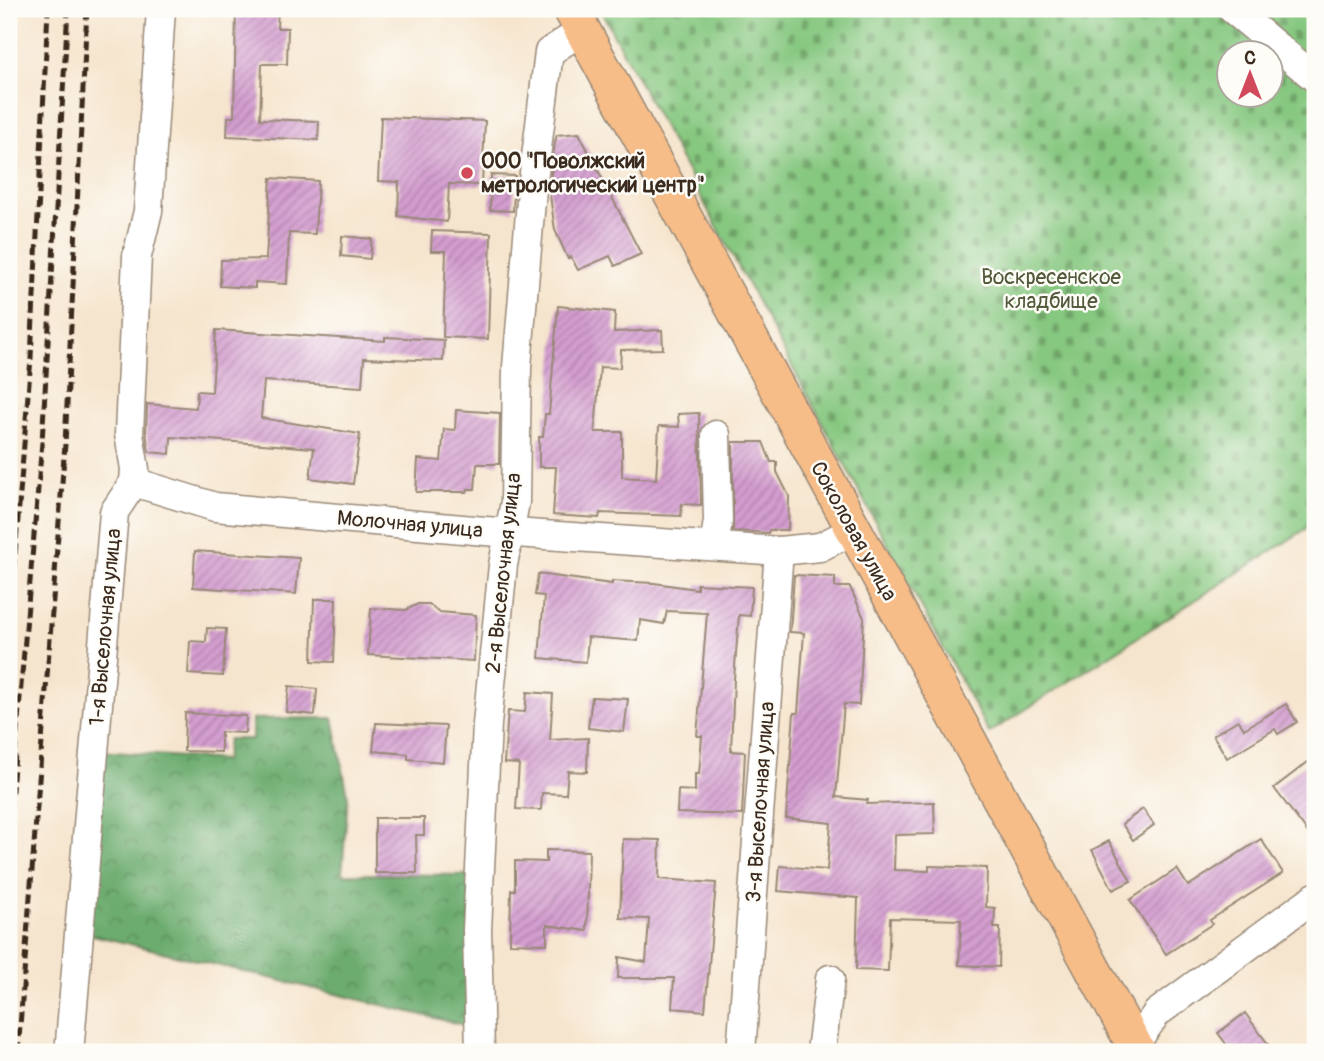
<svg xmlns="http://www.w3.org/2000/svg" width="1324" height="1061" viewBox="0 0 1324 1061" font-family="Pangolin,sans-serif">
<defs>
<pattern id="forest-crowns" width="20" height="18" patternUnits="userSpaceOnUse" patternTransform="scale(1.75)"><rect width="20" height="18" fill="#6cac6e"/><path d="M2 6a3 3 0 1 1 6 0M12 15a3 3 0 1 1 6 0" fill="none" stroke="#5a8c5a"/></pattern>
<pattern id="cemetery-stones" width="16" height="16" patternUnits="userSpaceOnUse" patternTransform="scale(1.75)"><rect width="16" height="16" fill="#86c880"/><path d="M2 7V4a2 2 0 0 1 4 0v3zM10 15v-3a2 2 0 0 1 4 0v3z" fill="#6fa368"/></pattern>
<pattern id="building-hatch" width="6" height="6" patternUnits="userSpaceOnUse" patternTransform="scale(1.75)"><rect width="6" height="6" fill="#d49ed0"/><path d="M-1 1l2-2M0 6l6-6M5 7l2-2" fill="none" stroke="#ad81a8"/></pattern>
</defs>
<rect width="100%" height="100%" fill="#fdfcf7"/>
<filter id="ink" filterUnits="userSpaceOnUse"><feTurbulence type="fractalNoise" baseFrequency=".0143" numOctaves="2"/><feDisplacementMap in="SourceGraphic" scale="14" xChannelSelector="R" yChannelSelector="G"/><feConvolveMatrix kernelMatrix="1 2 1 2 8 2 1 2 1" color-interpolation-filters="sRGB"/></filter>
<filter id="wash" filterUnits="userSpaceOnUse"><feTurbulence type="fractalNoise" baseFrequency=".00686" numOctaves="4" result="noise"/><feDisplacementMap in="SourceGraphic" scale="28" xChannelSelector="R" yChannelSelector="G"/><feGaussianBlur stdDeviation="1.57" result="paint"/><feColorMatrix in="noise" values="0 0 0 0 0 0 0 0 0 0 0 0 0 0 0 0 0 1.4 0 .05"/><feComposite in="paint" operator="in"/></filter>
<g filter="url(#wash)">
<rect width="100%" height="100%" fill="#f6e5ce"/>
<!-- forest -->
<polygon fill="url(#forest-crowns)" stroke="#546b46" stroke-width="2" points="333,718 348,796 342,874 471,875 468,1026 72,930 86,750 225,760 228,739 252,739 252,719"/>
<!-- cemetery -->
<path fill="url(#cemetery-stones)" stroke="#60794f" stroke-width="2" fill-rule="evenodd" d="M600,9H1315V523L989,733ZM1230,52H1272V94H1230Z"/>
<g id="blocks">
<!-- building -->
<g fill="url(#building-hatch)">
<polygon points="236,9 278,9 277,28 288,28 287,64 262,64 260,119 319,121 318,140 227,136 228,117 234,117"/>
<polygon points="381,117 485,121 482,185 449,184 447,222 398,216 399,182 378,181"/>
<polygon points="579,133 641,254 615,266 610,256 578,270 571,257 568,259 555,230 549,189 555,142 557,135"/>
<polygon points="491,175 515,176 513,211 490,210"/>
<polygon points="271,178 318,181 315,234 289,233 287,284 255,282 255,288 220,286 221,260 266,259"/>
<polygon points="432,231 491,233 488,339 443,337 446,251 431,251"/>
<polygon points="342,236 372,239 370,259 341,256"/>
<polygon points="558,306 615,312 614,332 662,330 663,349 621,350 620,368 600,367 595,432 622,432 622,477 656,479 659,426 679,427 678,414 699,413 701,505 682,504 681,516 600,513 599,518 553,515 556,467 539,467 539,437 543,437 545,414 549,414"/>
<polygon points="216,330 385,341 385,337 444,340 443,361 364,358 362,387 264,381 261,418 360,434 353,484 310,478 314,448 171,437 170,454 149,452 146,433 147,404 196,408 197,391 212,392"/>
<polygon points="456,410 500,413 499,464 477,464 475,489 468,489 467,492 416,492 418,459 441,461 444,429 455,430"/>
<polygon points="733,442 763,442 771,462 777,462 777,472 789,496 788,530 769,530 768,533 733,531"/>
<polygon points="195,551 299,558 296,594 193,587"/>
<polygon points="538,574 612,584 612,581 654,583 697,589 697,584 752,587 750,616 739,615 734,679 731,751 745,752 742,815 677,813 678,790 695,791 695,774 699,774 702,736 697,736 707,613 667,611 664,624 640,620 638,641 588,637 586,662 539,658 544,596 535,595"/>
<polygon points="794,575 835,577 835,587 850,587 864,618 859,705 844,704 836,797 868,800 867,804 934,802 935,834 895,835 894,870 929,871 929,866 987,868 986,907 995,908 994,928 1000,928 999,967 959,965 961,920 890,918 888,971 856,970 858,898 778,891 780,866 827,870 831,823 786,818 794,713 798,713 804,633 790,632"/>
<polygon points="314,599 336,599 334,662 312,661"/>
<polygon points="418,604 429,604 439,612 476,615 474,661 368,655 371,608 406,610"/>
<polygon points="207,628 226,629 223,676 188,674 190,641 206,642"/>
<polygon points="289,686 317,689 315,715 286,712"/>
<polygon points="527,692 553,694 550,740 588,738 587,772 568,771 566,794 542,793 541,810 516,809 519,764 504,763 508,711 525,712"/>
<polygon points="592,697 628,699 624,732 588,728"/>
<polygon points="1286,704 1297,722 1278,734 1275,729 1227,758 1213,735 1238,720 1244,729"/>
<polygon points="185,713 246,716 245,733 221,732 221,752 184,751"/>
<polygon points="376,723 446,726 443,762 408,759 408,754 373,751"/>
<polygon points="1308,762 1315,772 1315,842 1274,788"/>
<polygon points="1143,809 1154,825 1133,840 1122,824"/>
<polygon points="375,818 424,818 424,835 416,835 417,873 375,873"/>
<polygon points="623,839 660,840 659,879 716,883 705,1011 672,1008 674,978 618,978 619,957 646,962 649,919 620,918"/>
<polygon points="1261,839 1283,873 1210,920 1212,924 1166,954 1130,900 1177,869 1188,886"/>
<polygon points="1109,841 1131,881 1113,890 1092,850"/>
<polygon points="546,850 589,851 587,931 547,925 547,944 510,943 511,890 515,890 515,861 546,862"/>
<polygon points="1245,1013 1274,1052 1232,1052 1218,1033"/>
</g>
</g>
</g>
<g filter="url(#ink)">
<use href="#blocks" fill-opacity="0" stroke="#988876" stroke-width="2"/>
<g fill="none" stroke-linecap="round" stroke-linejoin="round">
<!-- minor casing -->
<g stroke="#988876" stroke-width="31">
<g id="minor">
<polyline points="1232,9 1315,78"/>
<polyline points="134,482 215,507 485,531 779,551 820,547 854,530"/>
<polyline points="714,546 718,521 716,435"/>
<polyline points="70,1042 114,512 134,482 135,469 129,434 137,256 148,211 161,9"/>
<polyline points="480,1052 477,930 487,724 503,565 515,502 517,367 532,189 549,52 583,30"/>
<polyline points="741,1052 779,551"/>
<polyline points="821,1052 830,979"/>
<polyline points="1129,1052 1157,1013 1315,897"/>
</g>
</g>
<!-- major casing -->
<g stroke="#988876" stroke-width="38">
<polyline id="major" points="571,9 1138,1052"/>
</g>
<!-- minor -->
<use href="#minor" stroke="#fff" stroke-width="28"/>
<!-- major -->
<use href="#major" stroke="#f7bd88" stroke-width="35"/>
<!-- rail -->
<g stroke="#3b2a1e" stroke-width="5" stroke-dasharray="10 5" stroke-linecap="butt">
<polyline points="9,629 31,358 48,9"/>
<polyline points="9,825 42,442 68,9"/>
<polyline points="18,1052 65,444 87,9"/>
</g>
</g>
</g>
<!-- markers -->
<circle fill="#d1495b" stroke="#fdfcf7" stroke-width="2.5" cx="467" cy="173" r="7"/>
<g text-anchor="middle" stroke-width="5" stroke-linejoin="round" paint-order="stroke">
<!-- poi labels -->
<g font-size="21" font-weight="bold" fill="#3b2a1e" stroke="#fdfcf7" text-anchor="start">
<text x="481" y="168">ООО "Поволжский<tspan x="481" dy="24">метрологический центр"</tspan></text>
</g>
<!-- park labels -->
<g font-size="21" fill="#52593b" stroke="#fdfcf7">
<text x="1051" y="284">Воскресенское<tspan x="1051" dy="24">кладбище</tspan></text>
</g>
<!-- street labels -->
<g font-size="21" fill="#3b2a1e" stroke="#fdfcf7">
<text transform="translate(410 524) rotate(5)" y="7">Молочная улица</text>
<text transform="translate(854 531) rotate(61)" y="7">Соколовая улица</text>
<text transform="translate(503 573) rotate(-84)" y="7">2-я Выселочная улица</text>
<text transform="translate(105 627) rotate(-85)" y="7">1-я Выселочная улица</text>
<text transform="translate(760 802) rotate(-86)" y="7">3-я Выселочная улица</text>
</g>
</g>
<!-- margin -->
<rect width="1324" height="1061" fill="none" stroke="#fdfcf7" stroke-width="35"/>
<!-- north arrow -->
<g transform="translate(1250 74)"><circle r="33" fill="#fdfcf7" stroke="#afa8a0" stroke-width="2"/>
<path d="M0-5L12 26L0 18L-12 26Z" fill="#d1495b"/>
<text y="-10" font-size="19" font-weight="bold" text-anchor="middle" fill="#3b2a1e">С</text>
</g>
</svg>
